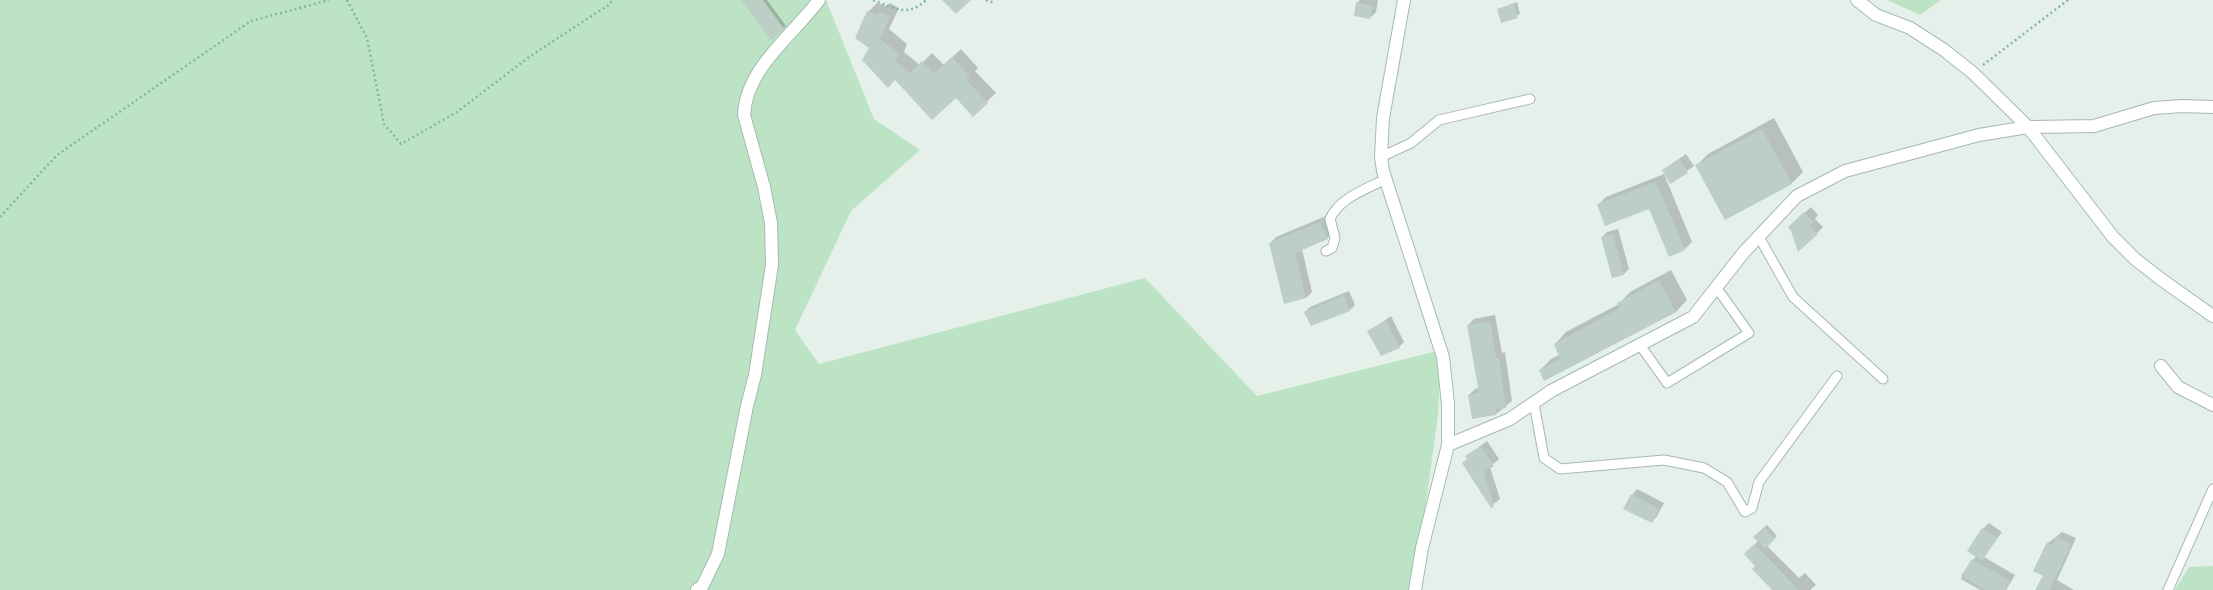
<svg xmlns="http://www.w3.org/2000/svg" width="2213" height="590" viewBox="0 0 2213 590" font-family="'DM Sans',sans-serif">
<rect width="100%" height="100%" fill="#e5f0ea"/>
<!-- green -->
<g fill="#bce3c4">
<polygon points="0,0 826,0 874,119 920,150 851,211 795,330 819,364 1145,278 1257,396 1441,350 1438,415 1414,590 0,590"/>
<polygon points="1887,0 1941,0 1920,15"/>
<polygon points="2213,566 2213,590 2175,590 2189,567"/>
</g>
<!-- shadow -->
<g fill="#0003">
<polygon points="743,0 767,0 786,26 772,39"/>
<polygon points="1360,0 1378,0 1376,12 1370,18 1357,3"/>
<polygon points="1517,2 1520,14 1502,21 1498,9"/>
<polygon points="877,3 886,6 890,3 899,8 889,29 907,44 904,52 920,65 932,53 944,65 961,49 978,68 975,71 996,93 973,115 956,97 932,119 871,48 868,12"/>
<polygon points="1774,118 1803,172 1792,183 1697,165 1708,154"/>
<polygon points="1686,154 1694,166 1671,182 1663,170"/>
<polygon points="1664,174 1692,242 1685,249 1649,208 1598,205 1606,197"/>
<polygon points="1811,207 1818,215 1815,219 1823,227 1817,233 1795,222"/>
<polygon points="1326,216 1333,232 1327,238 1302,249 1312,292 1306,298 1270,244 1276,237"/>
<polygon points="1618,229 1629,269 1624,274 1602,237 1607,232"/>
<polygon points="1671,270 1687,300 1676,312 1545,380 1540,370 1551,359 1559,355 1555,344 1566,332 1619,304 1630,292"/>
<polygon points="1349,291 1355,305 1350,310 1311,325 1305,312 1310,307"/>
<polygon points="1495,315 1502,353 1505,352 1512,401 1496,414 1469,395 1475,389 1479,388 1468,325 1474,319"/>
<polygon points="1391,316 1404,342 1399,347 1368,332"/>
<polygon points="1487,441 1499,459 1490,467 1500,499 1491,506 1467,456"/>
<polygon points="1637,489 1664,503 1657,516 1652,522 1632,495"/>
<polygon points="1989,523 2002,532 1984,557 2015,575 2006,590 1980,590 1961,579 1976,556 1983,529"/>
<polygon points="1767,525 1777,536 1767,546 1799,578 1805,573 1816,585 1810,590 1774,590 1757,566 1745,554 1758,541 1754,537"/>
<polygon points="2062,532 2076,538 2057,580 2074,590 2036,590 2045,576 2048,543"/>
</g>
<!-- building -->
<g fill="#bccec6">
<polygon points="741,0 763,0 784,29 771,40"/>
<polygon points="942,0 971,0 956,14"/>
<polygon points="1356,2 1373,6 1370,19 1354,16"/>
<polygon points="1514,4 1518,18 1501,23 1497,9"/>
<polygon points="867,11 878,15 880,11 890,17 880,39 898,53 896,61 910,73 922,61 934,73 952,57 970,77 967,80 988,103 973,117 956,98 932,120 895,80 888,88 862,60 869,48 855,38"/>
<polygon points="1762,129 1792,184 1725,220 1695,165"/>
<polygon points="1680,159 1688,173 1670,184 1662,170"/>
<polygon points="1656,182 1685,250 1669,257 1649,209 1605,226 1597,204"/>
<polygon points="1804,212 1813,222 1810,225 1818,234 1798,252 1791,231 1788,227"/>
<polygon points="1320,222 1328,239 1295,253 1306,298 1284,304 1269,243"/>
<polygon points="1613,234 1624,275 1612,278 1601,237"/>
<polygon points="1659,280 1676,312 1544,381 1539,370 1560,359 1554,344 1620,308 1617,303"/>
<polygon points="1344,295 1350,311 1311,326 1304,312"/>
<polygon points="1386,320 1400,348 1381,356 1367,331"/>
<polygon points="1490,321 1496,358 1499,358 1506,408 1495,409 1496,415 1472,419 1468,395 1479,393 1467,325"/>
<polygon points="1481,446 1494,466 1484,472 1494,506 1491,508 1462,463 1467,459 1465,456"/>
<polygon points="1631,494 1659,509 1652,523 1623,509"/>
<polygon points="1764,527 1775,539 1765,549 1753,537"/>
<polygon points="1982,528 1997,538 1982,561 1967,551"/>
<polygon points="2056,537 2071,544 2050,590 2035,590 2043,576 2033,571 2047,542 2052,545"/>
<polygon points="1754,544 1799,590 1772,590 1752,569 1755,566 1744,554"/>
<polygon points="1972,559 2010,581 2005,590 1985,590 1961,576"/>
</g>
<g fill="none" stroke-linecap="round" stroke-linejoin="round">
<!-- lane casing -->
<g stroke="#a6b9b1" stroke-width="11">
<g id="lane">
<polyline points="1381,157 1411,143 1439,120 1530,99"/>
<polyline points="1759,237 1793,297 1883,379"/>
<path d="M1326,251L1332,248L1335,238L1330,219C1339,198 1366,189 1386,179"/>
<polyline points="1640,345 1667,383 1749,333 1716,287"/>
<polyline points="1534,403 1544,458 1560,469 1664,460 1704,468 1727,482 1745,512 1752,508 1759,482 1837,376"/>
<polyline points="2168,590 2213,489"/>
</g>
</g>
<!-- street casing -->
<g stroke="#a6b9b1" stroke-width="14">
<g id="street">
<polyline points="2161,366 2178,387 2213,405"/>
<polyline points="1448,445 1510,419 1551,391 1693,317 1744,252 1797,196 1845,171 1979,135 2028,127 2094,126 2154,108 2182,106 2213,107"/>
<path d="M697,590L702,587L718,554L747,406L755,375L772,265L771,223L764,187L744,115C746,68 793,35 819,0"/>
</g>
</g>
<!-- secondary casing -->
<g stroke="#a2bdb1" stroke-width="14">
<g id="secondary">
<polyline points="1404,0 1383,118 1381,157 1383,171 1443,357 1448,404 1448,445 1422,548 1415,590"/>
<polyline points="1857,0 1876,15 1910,28 1944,50 1973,73 2028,127 2113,237 2135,259 2162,280 2213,316"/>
</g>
</g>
<!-- path -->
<g stroke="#82b7a3" stroke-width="2.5" stroke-dasharray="2 3" stroke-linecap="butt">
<polyline points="347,0 367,38 384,124 401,144 457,112 529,57 610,4 612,0"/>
<path d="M873,0C894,8 908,18 926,0"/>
<polyline points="986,0 991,2 995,0"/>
<polyline points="1983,65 2068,0"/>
<polyline points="0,217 57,155 251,21 329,0"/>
</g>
<!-- lane -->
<use href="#lane" stroke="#fff" stroke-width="9"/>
<!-- street -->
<use href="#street" stroke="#fff" stroke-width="12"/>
<!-- secondary -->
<use href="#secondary" stroke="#fff" stroke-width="12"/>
</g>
</svg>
